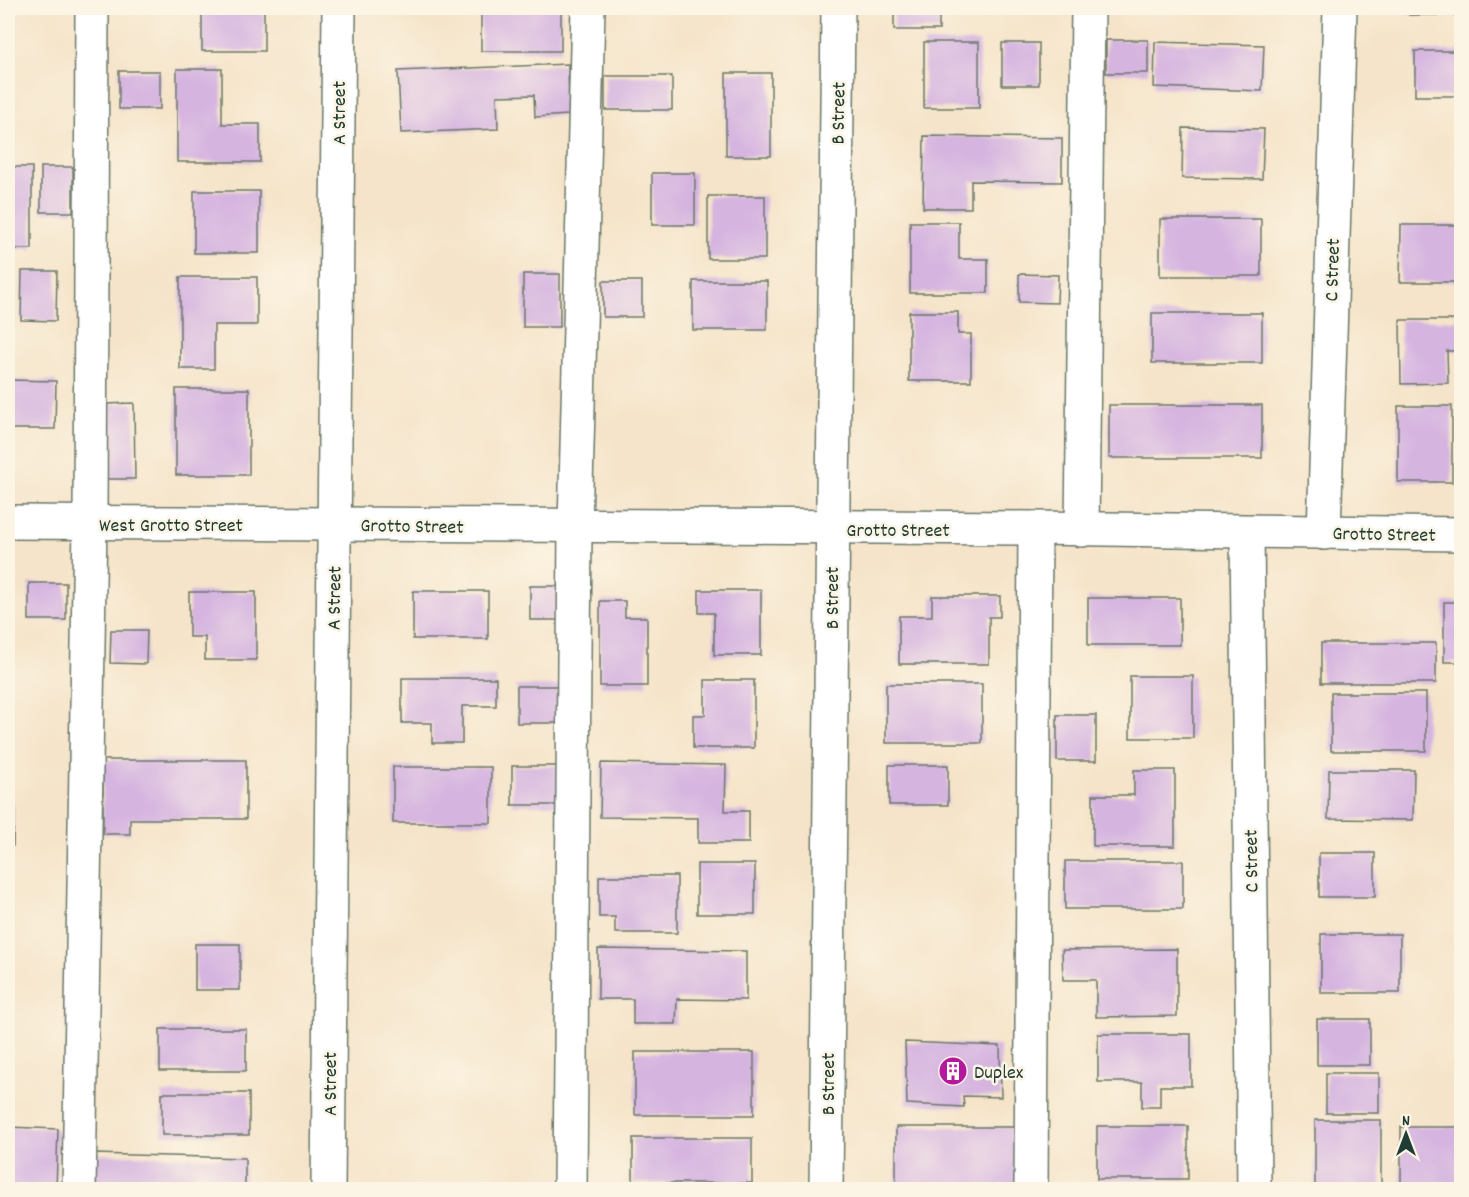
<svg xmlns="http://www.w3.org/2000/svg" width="1469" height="1197" viewBox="0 0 1469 1197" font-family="Dekko,sans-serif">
<rect width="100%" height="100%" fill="#fcf5e5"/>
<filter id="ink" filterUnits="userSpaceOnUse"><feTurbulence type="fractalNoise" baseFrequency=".0167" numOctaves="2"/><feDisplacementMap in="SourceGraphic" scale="12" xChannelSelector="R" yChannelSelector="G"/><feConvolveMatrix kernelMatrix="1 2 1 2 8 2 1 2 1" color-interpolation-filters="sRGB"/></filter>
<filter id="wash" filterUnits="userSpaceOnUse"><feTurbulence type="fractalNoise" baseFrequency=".008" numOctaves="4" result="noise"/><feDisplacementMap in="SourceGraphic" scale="24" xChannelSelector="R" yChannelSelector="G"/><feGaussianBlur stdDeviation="1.35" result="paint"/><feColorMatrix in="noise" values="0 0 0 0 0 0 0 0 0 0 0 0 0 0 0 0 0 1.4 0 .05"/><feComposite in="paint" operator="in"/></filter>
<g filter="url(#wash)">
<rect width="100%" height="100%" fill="#f5e4c9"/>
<g id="blocks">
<!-- building -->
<g fill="#d5b4e0">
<rect x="202" y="8" width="62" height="43"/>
<rect x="481" y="8" width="80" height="43"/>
<rect x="894" y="8" width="45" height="22"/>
<rect x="1409" y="8" width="53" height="7"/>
<rect x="1106" y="40" width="42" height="33"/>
<rect x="924" y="42" width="55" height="66"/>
<polygon points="1155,42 1264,45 1262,91 1154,87"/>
<rect x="1002" y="43" width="37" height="42"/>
<rect x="1415" y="51" width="47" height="45"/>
<polygon points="568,64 569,115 535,117 534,95 497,96 498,129 401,133 398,71"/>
<polygon points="177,69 222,69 222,124 260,124 260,162 177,162"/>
<rect x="119" y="71" width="41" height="38"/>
<rect x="726" y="73" width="45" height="83"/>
<rect x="605" y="76" width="67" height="34"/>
<polygon points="1183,128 1264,129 1262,179 1182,178"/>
<polygon points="924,136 1062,138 1062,182 971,181 971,208 923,208"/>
<rect x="8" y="167" width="24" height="82"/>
<rect x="41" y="167" width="32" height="45"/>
<rect x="652" y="173" width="43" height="52"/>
<rect x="194" y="191" width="65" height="62"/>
<rect x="708" y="196" width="57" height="63"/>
<rect x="1160" y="219" width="101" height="57"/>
<polygon points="910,222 959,222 959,259 988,259 988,293 910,293"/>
<polygon points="1401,225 1462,225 1462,282 1400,282"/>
<polygon points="22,271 57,271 56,321 21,320"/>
<rect x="523" y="274" width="37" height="53"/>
<polygon points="1019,274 1058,275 1057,303 1019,302"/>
<polygon points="180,277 257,277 257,325 214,325 214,369 180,369"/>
<rect x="603" y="281" width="39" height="36"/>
<rect x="693" y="281" width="74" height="49"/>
<polygon points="909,312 958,312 958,334 971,334 971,381 909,381"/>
<rect x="1152" y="313" width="110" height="50"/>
<polygon points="1400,320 1462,320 1462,351 1447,351 1448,383 1401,384"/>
<polygon points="8,380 56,381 55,429 8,429"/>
<rect x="176" y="389" width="73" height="86"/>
<polygon points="134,403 135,479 106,479 105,404"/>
<rect x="1109" y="405" width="153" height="53"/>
<rect x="1398" y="406" width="54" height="76"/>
<rect x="29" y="583" width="37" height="37"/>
<rect x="530" y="586" width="29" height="34"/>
<polygon points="699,590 761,590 761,655 714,655 714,613 699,613"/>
<rect x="413" y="591" width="75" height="48"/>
<polygon points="189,592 256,592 256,660 205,660 205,637 189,637"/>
<polygon points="932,596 1000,596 1000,617 989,617 989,664 899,664 899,616 932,616"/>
<rect x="1088" y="598" width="92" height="47"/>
<polygon points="600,601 625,601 625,617 647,617 647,686 600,686"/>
<rect x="1444" y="602" width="18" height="60"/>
<polygon points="111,630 147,630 146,664 110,663"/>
<rect x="1321" y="643" width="115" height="40"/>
<rect x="1130" y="676" width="63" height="62"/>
<polygon points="402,678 496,678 496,706 462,706 462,743 432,743 432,723 402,723"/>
<polygon points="705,680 754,680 754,748 693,748 693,715 705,715"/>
<rect x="886" y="684" width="96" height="59"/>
<rect x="517" y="686" width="43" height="37"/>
<rect x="1331" y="693" width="95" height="58"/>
<rect x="1057" y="715" width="39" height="46"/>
<polygon points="103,760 246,760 246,819 130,819 130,834 103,834"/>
<polygon points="601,763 726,765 725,811 749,811 749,843 698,843 698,818 600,817"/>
<rect x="889" y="765" width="59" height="40"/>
<rect x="512" y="766" width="46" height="39"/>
<rect x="393" y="767" width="98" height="56"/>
<polygon points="1134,770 1175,770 1175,846 1093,846 1093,795 1134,795"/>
<polygon points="1329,770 1414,770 1413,820 1328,819"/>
<polygon points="8,805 14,805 13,846 8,846"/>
<rect x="1319" y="853" width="56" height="44"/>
<rect x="1065" y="861" width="118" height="48"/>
<rect x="697" y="864" width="58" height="50"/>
<polygon points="599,876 677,876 677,933 615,933 615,917 599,917"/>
<rect x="1321" y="934" width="79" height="59"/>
<rect x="195" y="944" width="45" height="46"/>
<polygon points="598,949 746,951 746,1000 677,999 676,1024 633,1024 633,999 598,999"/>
<polygon points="1177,949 1177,1016 1096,1017 1096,980 1063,980 1062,950"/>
<rect x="1317" y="1019" width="53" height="46"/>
<rect x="160" y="1029" width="86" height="42"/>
<polygon points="1098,1034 1191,1034 1191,1086 1160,1086 1160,1107 1142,1107 1142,1082 1098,1082"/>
<polygon points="905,1042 1000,1046 1001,1097 963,1096 964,1107 907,1104"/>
<rect x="635" y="1052" width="119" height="63"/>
<rect x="1326" y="1073" width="53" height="40"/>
<rect x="162" y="1093" width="87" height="42"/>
<rect x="1315" y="1120" width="66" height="70"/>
<rect x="1097" y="1126" width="91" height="53"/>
<polygon points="8,1127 58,1129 56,1190 8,1190"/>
<rect x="896" y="1127" width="122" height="59"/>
<rect x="1401" y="1127" width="59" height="63"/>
<rect x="633" y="1138" width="119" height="45"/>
<polygon points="93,1154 245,1158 245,1190 92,1190"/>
</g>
</g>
</g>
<g filter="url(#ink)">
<use href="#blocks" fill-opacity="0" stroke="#6a7768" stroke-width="1.5"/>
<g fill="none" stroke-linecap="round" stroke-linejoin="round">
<!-- minor casing -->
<g stroke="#6a7768" stroke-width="36">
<g id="minor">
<polyline points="8,522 1035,528 1462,534"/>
<polyline points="1082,530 1088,8"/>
<polyline points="1247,532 1254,1190"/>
<polyline points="1324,533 1340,8"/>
<polyline points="79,1190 90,523 92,8"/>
<polyline points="328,1190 339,8"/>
<polyline points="570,1190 575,527 588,8"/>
<polyline points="826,1190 838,8"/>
<polyline points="1031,1190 1035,528"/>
</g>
</g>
<!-- minor -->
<use href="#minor" stroke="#fff" stroke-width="33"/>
</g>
</g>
<!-- icons -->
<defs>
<g id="building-disc" transform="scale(1.5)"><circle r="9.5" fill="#b5179e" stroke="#fcf5e5"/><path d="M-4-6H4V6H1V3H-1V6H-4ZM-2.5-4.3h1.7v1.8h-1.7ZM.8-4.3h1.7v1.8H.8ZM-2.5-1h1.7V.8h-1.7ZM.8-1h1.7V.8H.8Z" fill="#fff"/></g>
</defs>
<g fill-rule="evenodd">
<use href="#building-disc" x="953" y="1071"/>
</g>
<g text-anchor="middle" stroke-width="5" stroke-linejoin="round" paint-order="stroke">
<!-- street labels -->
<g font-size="20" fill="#1f3d34" stroke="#fcf5e5">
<text transform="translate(338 113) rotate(-90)" y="7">A Street</text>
<text transform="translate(837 113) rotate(-89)" y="7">B Street</text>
<text transform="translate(1331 270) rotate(-88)" y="7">C Street</text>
<text x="171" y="531">West Grotto Street</text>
<text transform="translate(412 525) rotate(1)" y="7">Grotto Street</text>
<text x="898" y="536">Grotto Street</text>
<text transform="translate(1384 533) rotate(1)" y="7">Grotto Street</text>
<text transform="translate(333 598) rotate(-89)" y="7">A Street</text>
<text transform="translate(831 598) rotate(-90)" y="7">B Street</text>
<text transform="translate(1250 861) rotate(-91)" y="7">C Street</text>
<text transform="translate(329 1084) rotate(-90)" y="7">A Street</text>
<text transform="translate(827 1084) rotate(-90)" y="7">B Street</text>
</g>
<!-- poi labels -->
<g font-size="20" fill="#1f3d34" stroke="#fcf5e5" text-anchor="start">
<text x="974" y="1078">Duplex</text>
</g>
</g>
<!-- margin -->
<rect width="1469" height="1197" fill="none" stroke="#fcf5e5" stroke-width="30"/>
<!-- north arrow -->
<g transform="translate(1406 1134)" stroke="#fcf5e5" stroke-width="4.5" paint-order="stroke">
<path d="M0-4.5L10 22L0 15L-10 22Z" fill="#1f3d34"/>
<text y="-9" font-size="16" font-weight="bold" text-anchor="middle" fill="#1f3d34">N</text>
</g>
</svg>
